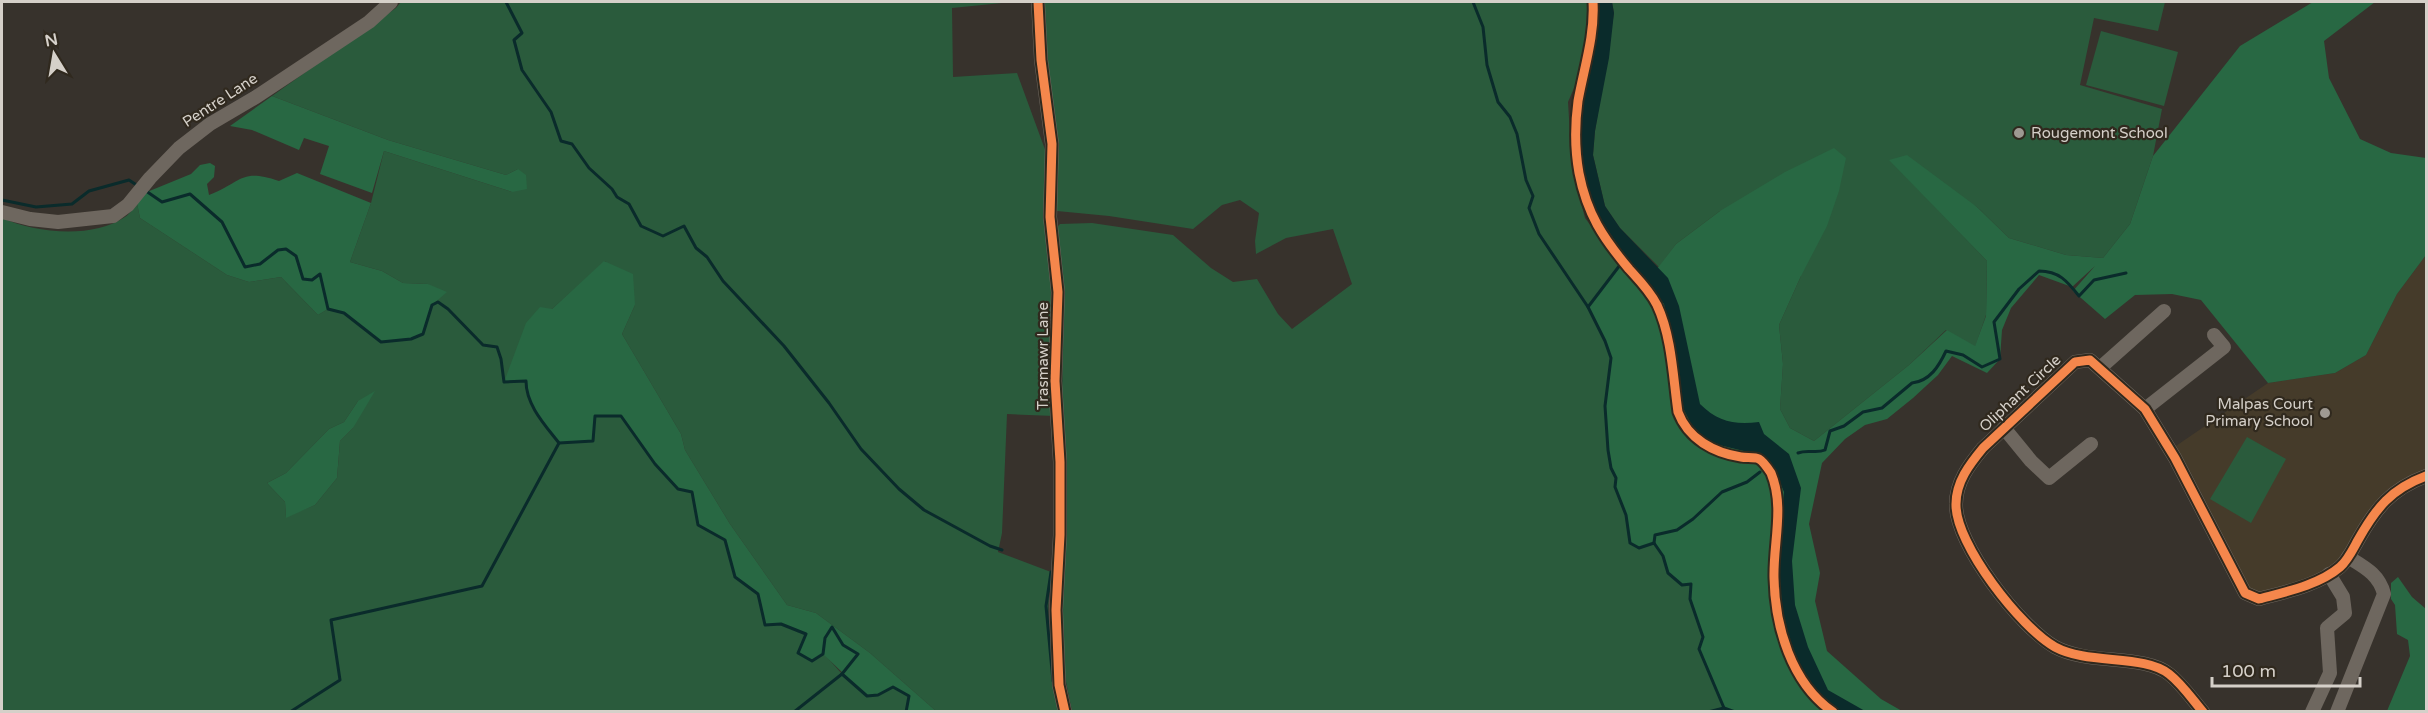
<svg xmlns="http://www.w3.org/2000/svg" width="2428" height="713" viewBox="0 0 2428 713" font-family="'Varela Round',sans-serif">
<rect width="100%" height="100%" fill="#37322c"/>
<!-- built -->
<polygon fill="#453b2a" points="2426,255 2426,476 2407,483 2340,567 2278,594 2245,593 2170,450 2268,383 2335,373 2366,355 2397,294"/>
<!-- green -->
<g fill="#2a5b3c" fill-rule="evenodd">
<path d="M401,2H1012L952,8L953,77L1017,73L1047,155L1054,295V416L1007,414L1002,533L998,552L1051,572C1045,620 1049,665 1060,711H936L870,653L816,613L787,605L730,524L685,450L681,434L622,334L635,305L605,261L552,309L526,381L595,416H621L655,464L678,489L692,492L698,525L725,540L735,577L758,594L765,625L781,624L806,634L842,674L867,696L878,695L893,687L909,696L906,711L2,712V218C35,233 93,239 125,217C130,214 134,207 137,203L140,218L227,275L249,282L281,277L318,315L328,309L344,313L381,342L423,334L432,305L438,302L428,284L403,283L382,271L350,262L371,203L384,151L512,192L518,169L506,175L388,140L272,96L396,8ZM358,401L353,428L340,441L337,478L315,505L286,517L285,502L267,483L286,473L329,429L344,422Z"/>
<polygon points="1043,2 1588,2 1585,43 1577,81 1568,102 1572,167 1585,218 1620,265 1588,308 1605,341 1611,358 1605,406 1608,450 1611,468 1616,478 1615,487 1626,515 1630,543 1639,548 1654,543 1663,556 1668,573 1691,584 1690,599 1703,637 1699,649 1724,708 1708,712 1072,711 1063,667 1062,403 1064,299 1057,227 1060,224 1092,223 1173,235 1211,268 1233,282 1257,279 1278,314 1292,329 1352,284 1333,229 1286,238 1256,254 1255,241 1259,213 1240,200 1222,205 1193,229 1109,216 1057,211"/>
<polygon points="1612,2 2165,2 2158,31 2094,18 2080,85 2162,109 2153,156 2130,224 2103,258 2066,255 2009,238 1977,207 1890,160 1987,261 1986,315 1975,347 1946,330 1909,365 1814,441 1790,428 1780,409 1783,364 1779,325 1801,276 1720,211 1676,244 1659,267 1620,228 1605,206 1593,155 1595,131 1614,13"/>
<polygon points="2101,31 2178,52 2164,106 2086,85"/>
<polygon points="2247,437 2286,459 2251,523 2210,499"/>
</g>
<!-- forest -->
<g fill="#286843">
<polygon points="2313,2 2375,2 2324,41 2329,78 2360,139 2391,153 2426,158 2426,255 2397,294 2366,355 2335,373 2268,383 2201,300 2172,294 2135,295 2105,319 2073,291 2095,266 2072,287 2039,275 2011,308 2002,330 2000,359 1987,373 1952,356 1938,375 1913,398 1887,419 1865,425 1845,439 1822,463 1809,524 1820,573 1815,601 1827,651 1881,699 1902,711 1713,711 1724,708 1699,649 1702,637 1690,599 1690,584 1682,585 1668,573 1663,556 1654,543 1639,548 1630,543 1626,515 1615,487 1616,478 1611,468 1608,450 1605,406 1611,358 1605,341 1588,307 1620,265 1653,274 1676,244 1720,211 1785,172 1834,148 1846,158 1839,191 1827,226 1801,276 1779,325 1783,364 1780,409 1790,428 1814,441 1909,365 1947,330 1975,346 1986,316 1987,261 1889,160 1907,155 1977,207 2009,238 2066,255 2103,258 2130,224 2153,156 2240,46"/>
<polygon points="272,96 388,140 506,175 518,169 526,175 527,189 512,192 384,151 372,193 320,174 329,146 304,138 299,150 252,130 230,126"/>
<path d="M210,163L215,166L214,177L207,184L209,195C243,182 240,168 279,181L297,173L371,203L350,262L382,271L403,283L428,284L447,292L432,305L423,334L411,339L381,342L344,313L328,309L318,315L281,277L249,282L227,275L140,218L137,203L147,192L191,174L200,165Z"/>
<path d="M604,261L633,274L635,305L622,334L681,434L685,450L730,524L787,605L816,613L870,653L936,711H906L908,696L893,687L878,695L867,696L823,654L812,661L798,653L806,634L781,624L765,625L758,594L735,577L725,540L698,525L692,492L678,489L655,464L621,416H595L593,441L559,443C545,425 526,405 526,381L504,382L526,323L540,307L552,309Z"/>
<polygon points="375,391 353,428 340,441 337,478 315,505 286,518 285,502 267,483 286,473 329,429 344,422 358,401"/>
<polygon points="2398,577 2412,597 2426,609 2426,711 2387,711 2410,656 2408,640 2397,634 2395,605 2391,599 2391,583"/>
</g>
<!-- water -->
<path fill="#0a2b2b" d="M1596,2H1612L1614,13L1609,58L1595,131L1593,155L1605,206L1620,228L1668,278L1679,306L1700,404C1718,422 1735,425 1759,422L1764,434L1789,454L1801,488L1792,561L1795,605L1808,647L1828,690L1865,711H1840L1829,705L1808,685L1795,660L1784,630L1778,557L1784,492L1776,473L1766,459L1752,453L1711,443L1694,430L1684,410L1664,304L1624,254L1592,206L1583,168L1580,121L1591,65L1597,16Z"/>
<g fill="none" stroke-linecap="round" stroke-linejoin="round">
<!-- stream -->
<g stroke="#0a2b2b" stroke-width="3">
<polyline points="506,2 522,33 514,40 522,70 551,112 561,141 572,144 589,168 612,189 617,197 629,204 641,226 663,236 684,226 696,248 707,257 723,281 784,346 829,403 861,449 899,489 924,510 990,546 1002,550"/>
<polyline points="1473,2 1483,27 1487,65 1498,102 1510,117 1517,134 1526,180 1533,196 1529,208 1539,234 1588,307 1605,341 1611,358 1605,406 1608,450 1611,468 1616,478 1615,487 1626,515 1630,543 1639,548 1654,543 1663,556 1668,573 1682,585 1691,584 1690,599 1703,637 1699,649 1724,708 1735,712"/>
<path d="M146,191L162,202L190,194L222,222L245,267L260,264L278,250L286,249L296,256L303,279L312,280L320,274L328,309L344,313L381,342L411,339L423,334L432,305L438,302L448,309L483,345L497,347L501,359L504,382L526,381C526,405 545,425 559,443L593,441L595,416H621L655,464L678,489L692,492L698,525L725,540L735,577L758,594L765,625L781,624L806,634L798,653L812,661L823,654L825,638L832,627L843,645L858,654L842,674L867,696L878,695L893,687L909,696L906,712"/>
<polyline points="2,200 36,207 72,204 89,191 129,180 138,186"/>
<polyline points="1588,307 1620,265"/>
<path d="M1798,453C1808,449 1816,454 1825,450L1830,431L1844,426L1863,412L1882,408L1912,383C1930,381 1939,366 1946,351L1963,355L1982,367L2000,359L1994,322L2019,289L2039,271C2059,271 2067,281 2079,296L2094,280L2126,273"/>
<polyline points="1654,543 1655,535 1677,530 1693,519 1722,492 1747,482 1760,472"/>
<polyline points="1051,572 1046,606 1053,681"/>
<polyline points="290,712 340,680 331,620 482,586 559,443"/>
<polyline points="794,712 842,674"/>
<polyline points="1708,712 1724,708"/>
</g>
<!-- minor -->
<g stroke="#6e675f" stroke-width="14">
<polyline points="1038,2 1041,60 1052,144 1050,217 1058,292 1055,381 1060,462 1060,535 1056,610 1059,685 1065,712"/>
<polyline points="2,212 30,219 58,222 113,216 128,205 150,178 179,148 210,124 256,97 369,22 391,2"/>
<polyline points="2100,368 2164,311"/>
<polyline points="2145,409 2224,347 2214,335"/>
<polyline points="2004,428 2031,461 2049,478 2091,444"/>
<path d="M2203,712C2192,699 2182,684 2169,674C2144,654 2088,665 2055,647C2021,628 1955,544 1956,504C1956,482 1969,465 1983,448L2075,362L2090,360L2145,409L2175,458L2245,593L2259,599C2285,592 2319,585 2340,567C2348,560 2353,549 2358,540C2376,508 2391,489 2426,476"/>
<polyline points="2312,712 2330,673 2327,628 2345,613 2343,597 2329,574"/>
<path d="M2337,712L2384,594C2379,574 2364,567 2348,557"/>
</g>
<!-- cycleway casing -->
<g stroke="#30291e" stroke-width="13">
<g id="cycleway">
<polyline points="1038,2 1041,60 1052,144 1050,217 1058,292 1055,381 1060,462 1060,535 1056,610 1059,685 1065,712"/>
<path d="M1593,2C1595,35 1584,68 1578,101C1575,123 1575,151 1579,173C1587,214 1603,238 1629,269C1639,280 1650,291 1657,305C1672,337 1673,377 1678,412C1688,439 1714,453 1741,457C1746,458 1755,457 1759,459C1763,461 1769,470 1771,473C1785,507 1773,543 1774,578C1775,626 1791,683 1833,712"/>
<path d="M2203,712C2192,699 2182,684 2169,674C2144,654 2088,665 2055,647C2021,628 1955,544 1956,504C1956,482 1969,465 1983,448L2075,362L2090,360L2145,409L2175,458L2245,593L2259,599C2285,592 2319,585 2340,567C2348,560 2353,549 2358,540C2376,508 2391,489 2426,476"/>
</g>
</g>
<!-- cycleway -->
<use href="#cycleway" stroke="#f5874c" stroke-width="9"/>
</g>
<!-- markers -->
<g fill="#9e9992" stroke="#30291e" stroke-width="2">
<circle cx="2019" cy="133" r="6"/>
<circle cx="2325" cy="413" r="6"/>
</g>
<g text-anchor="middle" stroke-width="4.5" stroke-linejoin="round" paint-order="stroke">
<!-- street labels -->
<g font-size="15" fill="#d5d0c9" stroke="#30291e">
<text transform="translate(220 100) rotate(-33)" y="5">Pentre Lane</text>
<text transform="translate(1043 356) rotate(-90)" y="5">Trasmawr Lane</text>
<text transform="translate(2020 393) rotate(-43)" y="5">Oliphant Circle</text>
</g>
<!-- poi labels -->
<g font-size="15" fill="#d5d0c9" stroke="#30291e" text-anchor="start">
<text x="2031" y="138">Rougemont School</text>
<text x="2313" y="409" text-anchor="end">Malpas Court<tspan x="2313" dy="17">Primary School</tspan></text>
</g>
</g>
<!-- border -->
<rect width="2428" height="713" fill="none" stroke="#d5d0c9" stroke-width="6"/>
<!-- north arrow -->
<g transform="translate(54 54) rotate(349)" stroke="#30291e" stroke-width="4.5" paint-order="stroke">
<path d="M0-4.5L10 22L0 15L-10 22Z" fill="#d5d0c9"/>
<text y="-9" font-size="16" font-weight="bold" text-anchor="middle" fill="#d5d0c9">N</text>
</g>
<!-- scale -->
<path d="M2212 677v9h148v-9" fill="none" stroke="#d5d0c9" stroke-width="3"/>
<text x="2221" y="677" font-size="18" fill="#d5d0c9" stroke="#30291e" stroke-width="4.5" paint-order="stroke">100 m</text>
</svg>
